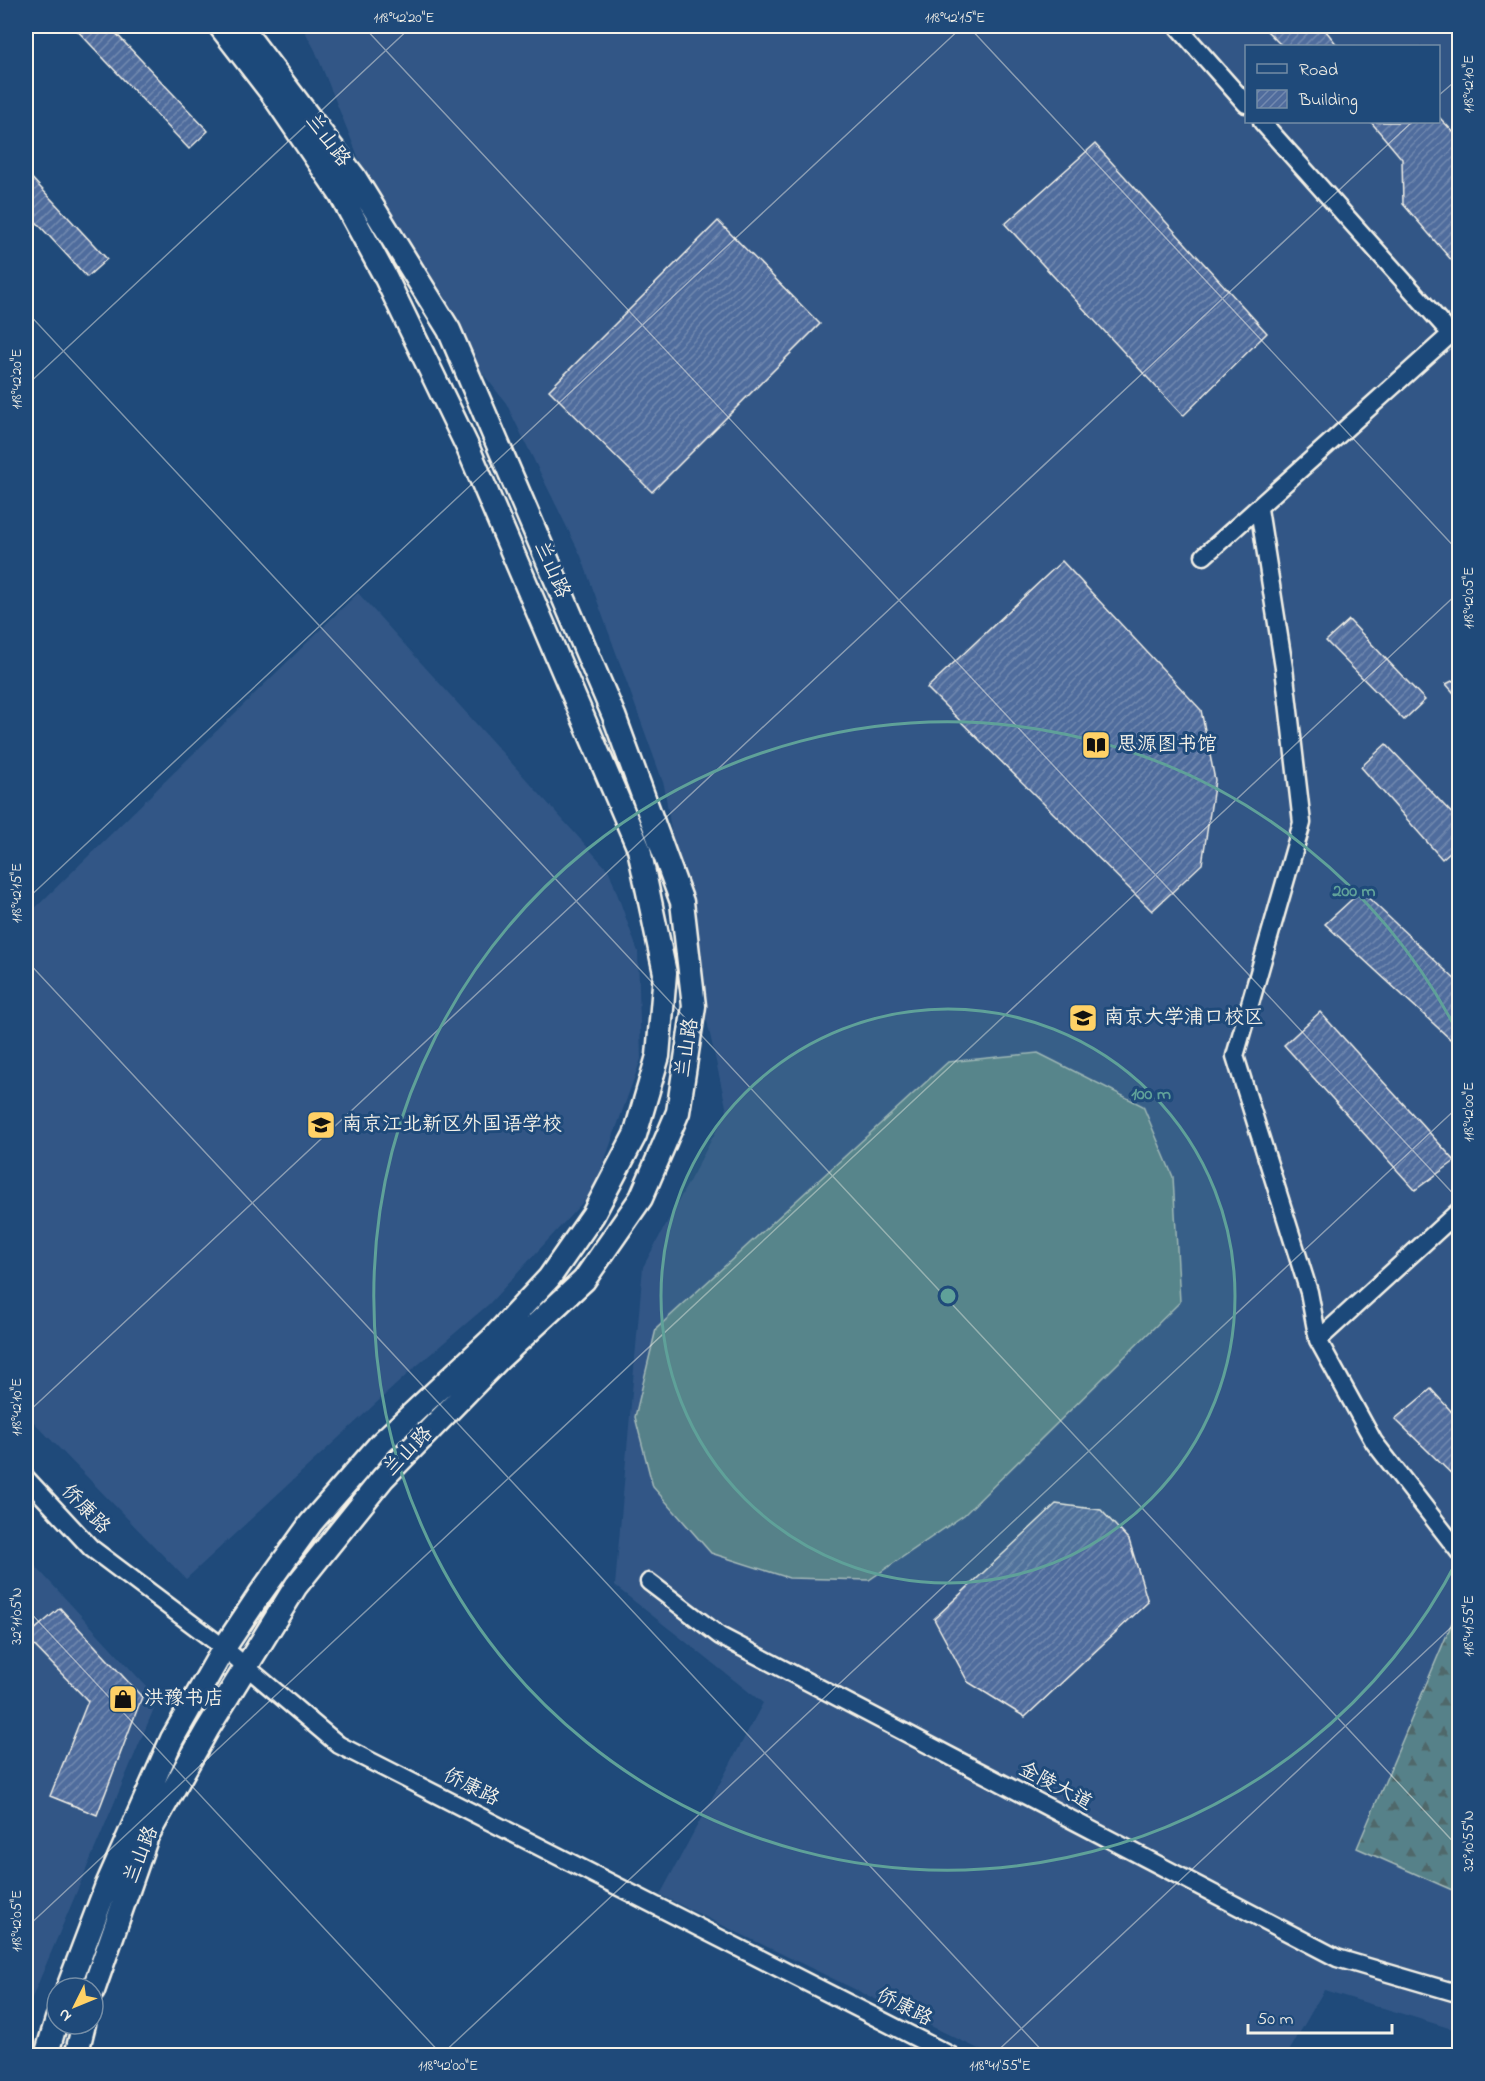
<svg xmlns="http://www.w3.org/2000/svg" width="1485" height="2081" font-family="'Indie Flower','LXGW WenKai TC',sans-serif">
<style>
.built{fill:#325786;fill-rule:evenodd}
.forest{fill:url(#forest-firs);stroke:#a5b9b8;stroke-width:1.5}
.garden{fill:#568189;stroke:#a5b9b8;stroke-width:1.5}
.building{fill:url(#building-hatch);stroke:#f4f1e8;stroke-width:1.5}
.lines{fill:none;stroke-linecap:round;stroke-linejoin:round}
.street-casing{stroke:#f4f1e8;stroke-width:21}
.secondary-casing{stroke:#f4f1e8;stroke-width:27}
.street{stroke:#1f4a7a;stroke-width:16}
.secondary{stroke:#1f4a7a;stroke-width:22}
.ticks{fill:none;stroke:#f4f1e8;stroke-width:1.5;stroke-opacity:0.45}
.ring{fill:none;stroke:#5fa199;stroke-width:3}
.labels{text-anchor:middle;dominant-baseline:central;stroke-width:6;stroke-linejoin:round;paint-order:stroke}
.street-label{font-size:20px;fill:#f4f1e8;stroke:#1f4a7a}
.poi-label{font-size:20px;fill:#f4f1e8;stroke:#1f4a7a;text-anchor:start}
.centre{fill:#5fa199;stroke:#1f4a7a;stroke-width:3}
.ring-label{font-size:18px;text-anchor:middle;font-weight:bold;fill:#5fa199;stroke:#1f4a7a;stroke-width:6;stroke-linejoin:round;paint-order:stroke}
.neatline{fill:none;stroke:#f4f1e8;stroke-width:2}
.ticks-label{font-size:15px;text-anchor:middle;fill:#f4f1e8}
</style>
<defs>
<pattern id="forest-firs" width="22" height="20" patternUnits="userSpaceOnUse" patternTransform="scale(1.5)"><rect width="22" height="20" fill="#568189"/><path d="M5 1l3.5 6h-7zM16 11l3.5 6h-7z" fill="#50676b"/></pattern>
<pattern id="building-hatch" width="6" height="6" patternUnits="userSpaceOnUse" patternTransform="scale(1.5)"><rect width="6" height="6" fill="#506c9d"/><path d="M-1 1l2-2M0 6l6-6M5 7l2-2" fill="none" stroke="#7289af"/></pattern>
</defs>
<rect width="100%" height="100%" fill="#1f4a7a"/>
<filter id="ink" filterUnits="userSpaceOnUse"><feTurbulence type="fractalNoise" baseFrequency=".0167" numOctaves="2"/><feDisplacementMap in="SourceGraphic" scale="12" xChannelSelector="R" yChannelSelector="G"/><feConvolveMatrix kernelMatrix="1 2 1 2 8 2 1 2 1" color-interpolation-filters="sRGB"/></filter>
<g filter="url(#ink)">
<!-- built -->
<path class="built" d="M302,26H1459V2031L1324,1990L1287,2055H991L660,1895L763,1703L615,1586L643,1267L727,1111L686,926L664,785L581,556L506,403L407,277L315,50ZM1246,46H1438V122H1246Z
M358,593L609,871L638,952L641,1059L594,1190L489,1304L413,1369L186,1579L26,1414V917Z
M26,1556L158,1699L26,2012Z"/>
<!-- forest -->
<path class="forest" d="M1459,1613V1893L1357,1848L1454,1618Z"/>
<!-- garden -->
<path class="garden" d="M1038,1053L1143,1106L1173,1177L1180,1302L964,1515L869,1580L789,1578L711,1553L653,1487L635,1417L656,1329L948,1062Z"/>
<!-- building -->
<path class="building" d="M73,26H109L208,131L189,149Z
M1262,26H1322L1338,46H1282Z
M1438,116L1460,139V270L1403,204L1402,159L1371,122H1438Z
M1095,144L1267,333L1183,416L1005,224Z
M26,172L107,259L87,277L26,211Z
M718,221L820,324L652,492L549,390Z
M1062,561L1201,710L1215,780L1202,864L1152,911L927,688Z
M1349,620L1425,700L1404,720L1326,641Z
M1460,677V700L1446,684Z
M1386,744L1460,822V843L1442,859L1361,767Z
M1361,891L1460,984V1048L1325,924Z
M1320,1012L1455,1161L1415,1190L1284,1045Z
M1431,1389L1460,1421V1482L1395,1419Z
M1056,1504L1101,1510L1129,1540L1148,1602L1025,1717L968,1682L934,1619Z
M60,1608L142,1697L97,1815L50,1796L88,1701L26,1637Z"/>
<g class="lines">
<!-- street casing -->
<g class="street-casing">
<path id="street" d="M1177,26L1246,104
M1262,122L1451,334L1459,337
M1259,509L1284,668L1302,823L1235,1056L1309,1292L1318,1340L1374,1442L1460,1553
M1204,556L1451,334
M1318,1340L1460,1210
M26,1478L91,1548L224,1648L339,1745L952,2056
M649,1582L720,1636L1337,1958L1460,1994"/>
</g>
<!-- secondary casing -->
<g class="secondary-casing">
<path id="secondary" d="M68,1988L107,1885L172,1739L224,1648L260,1594L311,1523L381,1443L492,1339L549,1278L593,1215L635,1135L658,1056L665,973L639,849L468,448L386,278L341,195L271,92L220,26
M93,1991L147,1836L207,1730L296,1586L383,1478L499,1359L584,1280L641,1198L678,1112L694,1006L682,902L614,716L449,330L355,178L240,26
M46,2056L57,2019
M76,2056L84,2024"/>
</g>
<!-- street -->
<use href="#street" class="street"/>
<!-- secondary -->
<use href="#secondary" class="secondary"/>
</g>
</g>
<!-- ticks -->
<path class="ticks" d="M363,26L1460,1201M968,26L1460,553M1438,96L1460,77M26,311L1460,1849M26,386L412,26M26,900L963,26M26,960L1047,2056M26,1414L1412,122M26,1608L443,2056M26,1928L1460,591M440,2056L1460,1105M992,2056L1460,1619"/>
<!-- distance rings -->
<circle cx="948" cy="1296" r="287" fill="#5fa199" fill-opacity=".12"/>
<g class="ring">
<circle cx="948" cy="1296" r="287"/>
<path d="M1459 1557A574 574 0 1 1 1459 1035"/>
</g>
<!-- icons -->
<defs>
<g id="library-square" transform="scale(1.5)"><rect x="-9" y="-9" width="18" height="18" rx="4" fill="#ffd166" stroke="#1f4a7a"/><path d="M-6-4Q-3-5.5-.7-3.5V5Q-3 3-6 4ZM6-4Q3-5.5 .7-3.5V5Q3 3 6 4Z" fill="#111"/></g>
<g id="university-square" transform="scale(1.5)"><rect x="-9" y="-9" width="18" height="18" rx="4" fill="#ffd166" stroke="#1f4a7a"/><path d="M0-5L7-2L0 1L-7-2ZM-4 1L0 2.5L4 1V4Q0 6-4 4Z" fill="#111"/></g>
<g id="school-square" transform="scale(1.5)"><rect x="-9" y="-9" width="18" height="18" rx="4" fill="#ffd166" stroke="#1f4a7a"/><path d="M0-5L7-2L0 1L-7-2ZM-4 1L0 2.5L4 1V4Q0 6-4 4Z" fill="#111"/></g>
<g id="shop-square" transform="scale(1.5)"><rect x="-9" y="-9" width="18" height="18" rx="4" fill="#ffd166" stroke="#1f4a7a"/><path d="M-5-2.5h2.3a2.7 3.5 0 0 1 5.4 0H5L5.5 6h-11ZM-1.5-2.5h3a1.5 2.3 0 0 0-3 0Z" fill="#111"/></g>
</defs>
<g fill-rule="evenodd">
<use href="#library-square" x="1096" y="745"/>
<use href="#university-square" x="1083" y="1018"/>
<use href="#school-square" x="321" y="1125"/>
<use href="#shop-square" x="123" y="1699"/>
</g>
<g class="labels">
<!-- street labels -->
<g class="street-label">
<text transform="translate(327 141) rotate(53)">兰山路</text>
<text transform="translate(551 570) rotate(66)">兰山路</text>
<text transform="translate(688 1048) rotate(-81)">兰山路</text>
<text transform="translate(409 1452) rotate(-46)">兰山路</text>
<text transform="translate(85 1510) rotate(46)">侨康路</text>
<text transform="translate(1055 1787) rotate(28)">金陵大道</text>
<text transform="translate(471 1788) rotate(27)">侨康路</text>
<text transform="translate(142 1855) rotate(-68)">兰山路</text>
<text transform="translate(904 2008) rotate(27)">侨康路</text>
</g>
<!-- poi labels -->
<g class="poi-label">
<text x="1117" y="745">思源图书馆</text>
<text x="1104" y="1018">南京大学浦口校区</text>
<text x="342" y="1125">南京江北新区外国语学校</text>
<text x="144" y="1699">洪豫书店</text>
</g>
</g>
<circle cx="948" cy="1296" r="9" class="centre"/>
<g class="ring-label">
<text x="1354" y="896">200 m</text>
<text x="1151" y="1099">100 m</text>
</g>
<!-- margin -->
<rect width="1485" height="2081" fill="none" stroke="#1f4a7a" stroke-width="66"/>
<!-- legend -->
<rect x="1245" y="45" width="195" height="78" fill="#1f4a7a" stroke="#748da6" stroke-width="1.5"/>
<rect x="1257" y="64" width="30" height="9" fill="#1f4a7a" stroke="#748da6" stroke-width="1.5"/>
<text x="1299" y="75" font-size="18" fill="#f4f1e8">Road</text>
<rect x="1257" y="90" width="30" height="18" fill="url(#building-hatch)" stroke="#748da6" stroke-width="1.5"/>
<text x="1299" y="105" font-size="18" fill="#f4f1e8">Building</text>
<!-- north arrow -->
<g transform="translate(75 2006) rotate(227)"><circle r="28" fill="#1f4a7a" stroke="#748da6" stroke-width="1.5"/>
<path d="M0-4.5L10 22L0 15L-10 22Z" fill="#ffd166"/>
<text y="-9" font-size="16" font-weight="bold" text-anchor="middle" fill="#f4f1e8">N</text>
</g>
<!-- scale -->
<path d="M1248 2024v9h144v-9" fill="none" stroke="#f4f1e8" stroke-width="3"/>
<text x="1257" y="2024" font-size="18" fill="#f4f1e8" stroke="#1f4a7a" stroke-width="4.5" paint-order="stroke">50 m</text>
<rect x="33" y="33" width="1419" height="2015" class="neatline"/>
<g class="ticks-label">
<text x="404" y="22">118°42'20"E</text>
<text x="955" y="22">118°42'15"E</text>
<text transform="translate(1468 84) rotate(-90)" y="5">118°42'10"E</text>
<text transform="translate(16 379) rotate(-90)" y="5">118°42'20"E</text>
<text transform="translate(1468 598) rotate(-90)" y="5">118°42'05"E</text>
<text transform="translate(16 893) rotate(-90)" y="5">118°42'15"E</text>
<text transform="translate(1468 1112) rotate(-90)" y="5">118°42'00"E</text>
<text transform="translate(16 1407) rotate(-90)" y="5">118°42'10"E</text>
<text transform="translate(16 1616) rotate(-90)" y="5">32°11'05"N</text>
<text transform="translate(1468 1626) rotate(-90)" y="5">118°41'55"E</text>
<text transform="translate(1468 1841) rotate(-90)" y="5">32°10'55"N</text>
<text transform="translate(16 1921) rotate(-90)" y="5">118°42'05"E</text>
<text x="448" y="2070">118°42'00"E</text>
<text x="1000" y="2070">118°41'55"E</text>
</g>
</svg>
